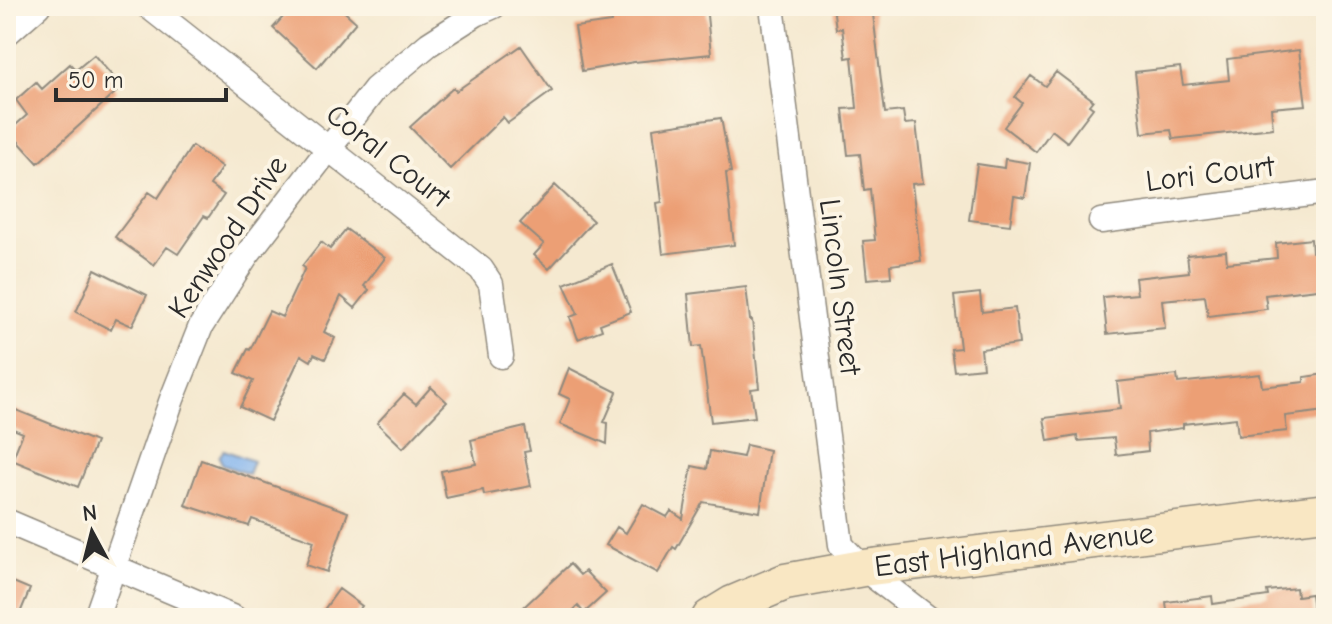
<svg xmlns="http://www.w3.org/2000/svg" width="1332" height="624" font-family="'Comic Neue',sans-serif">
<style>
.water{fill:#82b4ef;stroke:#56708d;stroke-width:2}
.building{fill:#ec9f74}
.lines{fill:none;stroke-linecap:round;stroke-linejoin:round}
.street-casing{stroke:#908a7e;stroke-width:27}
.secondary-casing{stroke:#908a7e;stroke-width:39}
.street{stroke:#fff;stroke-width:24}
.secondary{stroke:#f9e7c3;stroke-width:36}
.labels{text-anchor:middle;dominant-baseline:central;stroke-width:8;stroke-linejoin:round;paint-order:stroke}
.street-label{font-size:30px;fill:#2b2b2b;stroke:#fcf5e5}
</style>
<rect width="100%" height="100%" fill="#fcf5e5"/>
<filter id="ink" filterUnits="userSpaceOnUse"><feTurbulence type="fractalNoise" baseFrequency=".0125" numOctaves="2"/><feDisplacementMap in="SourceGraphic" scale="16" xChannelSelector="R" yChannelSelector="G"/><feConvolveMatrix kernelMatrix="1 2 1 2 8 2 1 2 1" color-interpolation-filters="sRGB"/></filter>
<filter id="wash" filterUnits="userSpaceOnUse"><feTurbulence type="fractalNoise" baseFrequency=".006" numOctaves="4" result="noise"/><feDisplacementMap in="SourceGraphic" scale="32" xChannelSelector="R" yChannelSelector="G"/><feGaussianBlur stdDeviation="1.8" result="paint"/><feColorMatrix in="noise" values="0 0 0 0 0 0 0 0 0 0 0 0 0 0 0 0 0 1.4 0 .05"/><feComposite in="paint" operator="in"/></filter>
<g filter="url(#wash)">
<rect width="100%" height="100%" fill="#f5e9d0"/>
<!-- water -->
<path class="water" d="M224,450L253,461L248,474L223,465L219,457Z"/>
<g id="blocks">
<!-- building -->
<path class="building" d="M293,6H338L356,22L317,68L273,28Z
M654,6H706L711,54L634,62L582,71L575,27L611,22L610,12Z
M833,6H872L885,113L903,111L905,124L916,123L923,183L912,184L921,261L890,265L891,277L867,279L863,241L875,240L870,189L864,190L860,154L848,155L843,109L857,108L852,57L846,58L842,28L836,29Z
M521,46L552,91L508,123L503,117L450,169L410,127L453,88L456,91Z
M1299,50L1306,105L1271,108L1273,128L1173,139L1171,130L1142,133L1135,72L1180,67L1183,85L1229,80L1227,59Z
M94,55L115,79L111,83L117,91L38,163L9,131L27,115L16,100L36,82L42,89L70,64L76,70Z
M1056,72L1093,100L1089,105L1093,108L1067,142L1052,130L1036,152L1004,127L1022,103L1015,97L1031,76L1045,86Z
M721,118L731,172L726,173L734,245L663,254L657,203L662,202L653,128Z
M192,146L222,167L210,185L224,195L208,218L204,216L178,254L167,247L154,265L115,237L149,192L158,198Z
M1005,159L1030,163L1025,198L1014,196L1010,225L969,220L977,164L1004,168Z
M555,185L593,221L549,269L534,255L544,244L520,223Z
M346,229L385,258L364,286L369,290L355,308L341,296L324,332L335,338L325,359L314,354L311,361L301,355L270,421L240,407L253,381L236,373L248,349L250,350L269,311L282,317L305,268L302,266L321,242L330,249Z
M1311,239L1312,252L1326,251V288L1265,295L1267,309L1208,316L1205,296L1162,300L1165,328L1107,334L1103,297L1137,294L1135,278L1189,272L1187,255L1226,251L1227,263L1277,258L1276,243Z
M612,264L631,312L600,324L602,330L578,339L570,317L578,314L564,284Z
M95,269L147,295L132,326L116,319L111,330L76,312Z
M746,287L750,320H752L759,388L751,389L755,417L711,422L701,346L693,347L688,294Z
M980,293L982,312L1015,308L1019,344L981,349L983,368L954,371L951,349L960,348L954,296Z
M569,368L617,392L604,422L608,423L607,444L560,424L570,399L559,394Z
M1260,374L1262,387L1304,382V377L1326,374V411L1285,416L1287,431L1238,436L1236,418L1183,424V428L1147,433L1148,451L1116,455L1114,438L1078,441L1077,436L1048,441L1044,418L1120,409L1117,382L1177,375L1178,383Z
M431,387L447,402L403,448L377,423L404,394L416,404Z
M6,406L96,442L78,487L12,460L23,433L6,426Z
M525,427L530,451L524,452L531,486L484,495L483,490L446,498L441,471L476,464L471,440Z
M746,445L769,450L760,512L703,502L676,549L673,547L658,573L606,545L617,527L626,533L643,504L667,517L671,511L683,519L692,466L707,469L710,451L743,457Z
M201,460L348,512L327,572L306,565L314,541L252,519L249,526L185,505Z
M570,564L580,575L585,571L606,593L584,613L578,606L565,618H512Z
M6,579L30,589L18,618H6Z
M1296,588L1297,596L1311,594L1314,618H1168L1166,602L1212,596L1213,604L1268,596L1267,591Z
M339,589L362,606L353,618H318Z"/>
</g>
</g>
<g filter="url(#ink)">
<use href="#blocks" fill-opacity="0" stroke="#908a7e" stroke-width="2"/>
<g class="lines">
<!-- street casing -->
<g class="street-casing">
<path id="street" d="M148,6L481,269L491,284L501,356
M772,6L841,545L863,568L928,618
M6,34L38,6
M1101,221L1326,192
M6,521L234,618
M96,618L172,399L201,326L246,256L375,89L429,44L476,14L494,6"/>
</g>
<!-- secondary casing -->
<g class="secondary-casing">
<path id="secondary" d="M710,618L733,604L785,582L863,568L1326,512"/>
</g>
<!-- street -->
<use href="#street" class="street"/>
<!-- secondary -->
<use href="#secondary" class="secondary"/>
</g>
</g>
<g class="labels">
<!-- street labels -->
<g class="street-label">
<text transform="translate(388 156) rotate(38)">Coral Court</text>
<text transform="translate(1210 174) rotate(-7)">Lori Court</text>
<text transform="translate(228 237) rotate(-56)">Kenwood Drive</text>
<text transform="translate(840 287) rotate(83)">Lincoln Street</text>
<text transform="translate(1014 550) rotate(-7)">East Highland Avenue</text>
</g>
</g>
<!-- margin -->
<rect width="1332" height="624" fill="none" stroke="#fcf5e5" stroke-width="32"/>
<!-- north arrow -->
<g transform="translate(92 532) rotate(353)" stroke="#fcf5e5" stroke-width="6" paint-order="stroke">
<path d="M0-6L14 30L0 20L-14 30Z" fill="#2b2b2b"/>
<text y="-12" font-size="22" font-weight="bold" text-anchor="middle" fill="#2b2b2b">N</text>
</g>
<!-- scale -->
<path d="M56 88v12h170v-12" fill="none" stroke="#2b2b2b" stroke-width="4"/>
<text x="68" y="88" font-size="24" fill="#2b2b2b" stroke="#fcf5e5" stroke-width="6" paint-order="stroke">50 m</text>
</svg>
